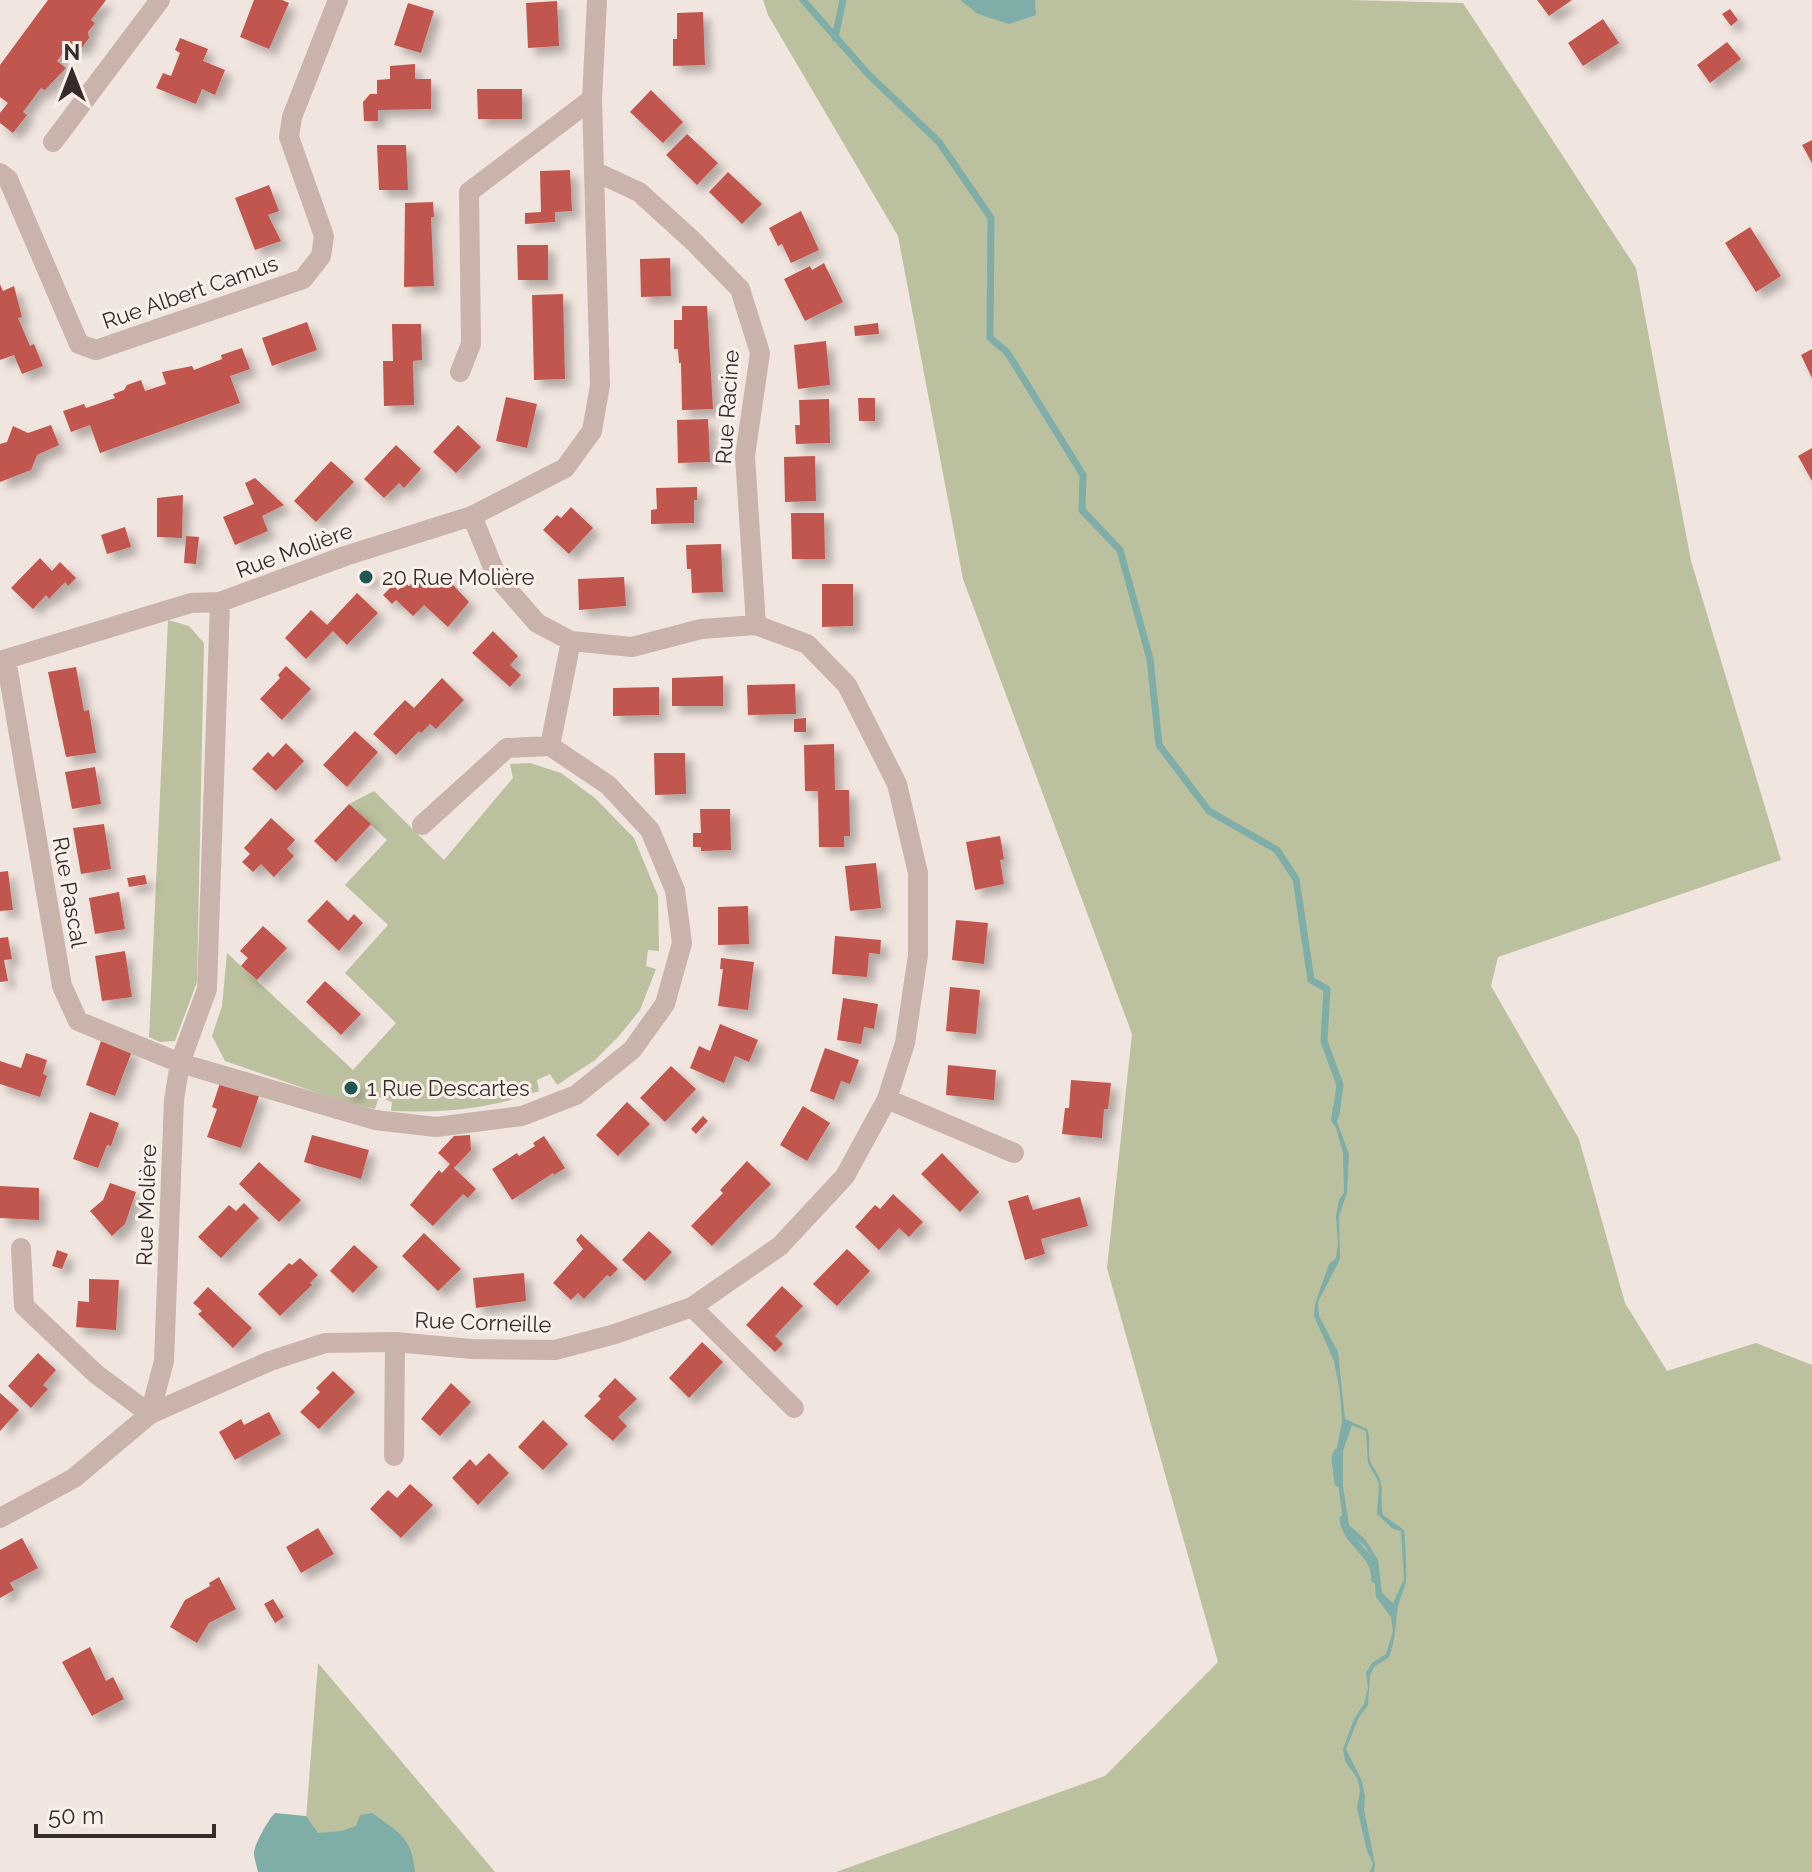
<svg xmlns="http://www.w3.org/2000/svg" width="1812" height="1872" font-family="Raleway,sans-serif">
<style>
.green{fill:#bbc09f}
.water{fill:#7fada7;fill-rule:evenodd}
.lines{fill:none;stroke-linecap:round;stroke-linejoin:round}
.stream{stroke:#7fada7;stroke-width:7}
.building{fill:#c0564e;filter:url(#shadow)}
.street{stroke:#c9b3ab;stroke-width:20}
.poi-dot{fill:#215751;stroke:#f9f0eb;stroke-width:3}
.labels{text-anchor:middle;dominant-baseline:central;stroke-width:6;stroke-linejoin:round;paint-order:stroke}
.street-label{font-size:22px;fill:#372c2a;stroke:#f9f0eb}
.poi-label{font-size:22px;fill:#372c2a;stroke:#f9f0eb;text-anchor:start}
</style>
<defs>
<filter id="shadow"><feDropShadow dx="7" dy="7" stdDeviation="4" flood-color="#0004"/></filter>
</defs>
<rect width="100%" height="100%" fill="#f1e5df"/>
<!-- green -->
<path class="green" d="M763,0H1349L1463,3L1636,268L1691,561L1781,860L1498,957L1491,986L1579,1139L1625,1303L1667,1371L1756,1343L1812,1365V1872H836L1105,1776L1218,1662L1107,1268L1132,1034L963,579L898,236L768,15Z
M168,620L189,626L204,643L197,982L175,1041L160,1042L149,1037Z
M530,763L561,773L595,798L634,838L658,896L659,951L648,950L646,966L656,969L640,1010L619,1036L595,1060L557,1085L550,1074L537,1080L539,1091C490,1109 443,1113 391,1111L392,1102L379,1097L375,1109L344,1102L225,1061L212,1036L222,1006L227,953L353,1070L396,1023L345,973L388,925L345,885L387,840L349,804L374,791L444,860L513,778L510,764Z
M318,1663L495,1872H302Z"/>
<!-- water -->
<path class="water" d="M960,0H1035L1036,15L1009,24L978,14Z
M1333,1106L1340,1110L1337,1122L1349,1154L1347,1193L1339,1216L1340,1259L1318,1302L1319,1316L1338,1352L1345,1419L1367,1429C1372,1443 1367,1448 1370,1460C1372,1469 1380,1474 1381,1483C1383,1494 1380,1503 1383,1515L1404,1530C1405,1542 1407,1571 1406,1582C1404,1590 1400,1598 1398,1606C1395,1625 1396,1638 1389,1657L1374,1667L1370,1675L1368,1705L1359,1717L1346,1749L1362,1781L1365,1797L1364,1810L1375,1864L1374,1872H1370L1373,1863L1367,1851L1357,1808L1360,1790L1357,1778L1345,1761L1343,1749L1354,1719L1364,1704L1368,1688L1366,1673L1372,1663L1386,1654L1393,1631L1391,1617L1376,1597L1373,1560L1365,1546L1344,1529L1335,1459L1342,1421L1340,1393L1334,1361L1314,1316L1315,1304L1329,1264L1336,1258L1338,1243L1336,1216L1339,1200L1344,1193L1343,1153L1336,1128L1331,1120ZM1352,1425L1366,1431L1368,1463L1379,1483L1377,1514L1393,1529L1401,1531L1404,1579L1393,1603L1382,1593L1378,1560L1365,1539L1349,1525L1343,1486V1451Z
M275,1813L306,1816L318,1833L341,1831L356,1826L360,1815L372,1813C399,1833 412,1837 415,1872H258C257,1866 254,1859 254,1853C254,1845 269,1818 275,1813Z"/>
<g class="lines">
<!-- stream -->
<path class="stream" d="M803,0L868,74L939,142L991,218L990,338L1007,352L1083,475L1082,510L1120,550L1150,659L1159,745L1209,811L1277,850L1296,879L1311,980L1327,989L1324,1041L1340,1085L1336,1114
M835,38L843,0
M1337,1452L1335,1459L1338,1483
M1343,1519C1346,1545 1374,1550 1375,1580"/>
</g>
<!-- building -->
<path class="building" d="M48,0H106L91,20L95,23L88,32L89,38L80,50L70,43L57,61L66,68L45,90L41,88L23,112L27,115L13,133L0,123V113L8,103L0,97V65Z
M254,0H282L289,3L269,49L240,37Z
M1537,0H1572L1549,16Z
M557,1L559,46L528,48L526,3Z
M408,3L434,11L421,53L394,45Z
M1730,9L1738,20L1731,26L1722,14Z
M703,12L705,65L673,66V39H677V13Z
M1603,19L1619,43L1583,66L1568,43Z
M180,38L208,49L203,61L225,70L215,95L202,89L196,104L156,88L163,73L171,76L180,53L175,50Z
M1727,42L1741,59L1710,83L1697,65Z
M415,64V79H431V109L378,110V121H364L363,102L370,94H377V80L390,79V66Z
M477,89H522V119H478Z
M651,90L683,122L663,143L630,112Z
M687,134L718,163L697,185L666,155Z
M1812,140V163L1802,145Z
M377,145H406L408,190H379Z
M570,170L572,211L555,212V222L525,224V213L541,212L540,171Z
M728,172L762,204L742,224L709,192Z
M269,185L279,211L268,215L281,241L255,250L235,198Z
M433,202L434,217H431L434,286L404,287L405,203Z
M801,211L819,250L791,263L782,244L778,246L769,228Z
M1750,227L1781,276L1756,292L1725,243Z
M517,245H548V280H518Z
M670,258L671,296L641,297L640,259Z
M824,263L843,302L805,321L784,279L810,266L812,270Z
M0,284L3,291L14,286L22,317L18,318L30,346L34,344L43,366L22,374L14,355L0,360Z
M563,294L565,379L534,380L532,295Z
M682,306H707L713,409L682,410L681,363H679L678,349H674V320H682Z
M307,322L317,350L272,366L262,338Z
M878,323L879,334L855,336L854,326Z
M392,324H421L422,360L413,361L414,405L384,406L383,361H393Z
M826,341L830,385L798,389L794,345Z
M242,348L250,369L230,376L240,403L100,453L90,425L71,432L63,411L84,404L86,408L115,398L113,394L124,390L127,385L141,380L145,391L166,384L162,372L192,366L194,370L222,359L221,355Z
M1812,349V378L1801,355Z
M506,397L537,404L527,448L496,441Z
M858,398H875V421H859Z
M829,399L830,443L796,444L795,425H800L799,400Z
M708,419L710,462L678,463L677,420Z
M51,425L59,445L37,455L31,470L0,482V444L7,442L13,426L28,433Z
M458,425L481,447L456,473L433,452Z
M396,445L421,469L404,488L399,483L384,498L364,479Z
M1812,448V481L1798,456Z
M815,456L816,501L785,502L784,457Z
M331,461L354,482L316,522L294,501Z
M255,478L284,505L262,516L268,531L235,545L223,517L254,504L245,483Z
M697,487V500H694V523L651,524V510L657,509L656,488Z
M183,495L182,538L157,537V498Z
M571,507L593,528L569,554L543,530L557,515L561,518Z
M791,513H824L825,559H792Z
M125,527L131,547L107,554L101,535Z
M186,536L199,537L196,564L184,563Z
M721,544L723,592L692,593L691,569H687L686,545Z
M40,558L52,571L60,562L76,578L68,586L65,582L49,599L46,595L33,609L11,588Z
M367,569L374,576L366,584L359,577Z
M422,573L433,583L442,573L469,602L448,627L424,605L413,616L396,600L392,604L383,595L393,585L398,590L405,583L409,586Z
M624,577L626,606L579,610L578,579Z
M822,584H853V626L822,627Z
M357,593L378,613L347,645L333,631L306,659L285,638L311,610L327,625Z
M493,631L518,656L510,665L521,675L510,687L472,653Z
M286,666L311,689L282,720L260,699L280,678L278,675Z
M76,667L84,711L89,710L96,753L66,757L48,672Z
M723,676V706H672V678Z
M442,678L464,700L436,729L430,724L421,733L419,731L396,755L373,734L405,700L414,708Z
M795,684L796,714L748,715L747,685Z
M659,687V715L613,716V688Z
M806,718V732H794V719Z
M355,731L378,752L347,787L323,765Z
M286,743L304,761L276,791L252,769L268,752L273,757Z
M834,744L835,790H849L850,836H844V847H819L818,791H805L804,745Z
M654,753H685L686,794L655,795Z
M95,767L101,804L72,809L65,772Z
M349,804L371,824L336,862L314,841Z
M700,809H730L731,850L701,851V847H693V833H701Z
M271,818L295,840L287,849L294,856L274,877L261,864L253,872L242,862L250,854L244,848Z
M104,824L111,869L81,874L73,828Z
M1000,836L1004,859L1000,860L1004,884L975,890L966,842Z
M876,863L881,908L850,911L845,866Z
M8,871L13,910L0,911V872Z
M145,875L147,884L129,887L127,878Z
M119,892L125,929L95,934L89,898Z
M327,900L348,921L354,914L363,923L339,951L307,921Z
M748,906L749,944L718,945V907Z
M956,920L988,923L984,964L952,960Z
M263,926L287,948L257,980L241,966L248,958L240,951Z
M835,936L881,940L880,954L869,953L867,977L832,974Z
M8,937L12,959L4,960L8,981L0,982V938Z
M125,951L132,997L102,1001L95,956Z
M721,958L754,962L748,1010L718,1006L723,969H720Z
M325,981L361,1014L341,1035L306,1002Z
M950,987L980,990L976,1034L946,1031Z
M843,998L878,1004L874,1029L864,1027L861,1044L837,1040Z
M720,1024L758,1040L749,1062L735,1056L724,1083L690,1068L699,1046L710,1051Z
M101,1041L132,1051L115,1096L86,1085Z
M825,1048L859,1060L850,1084L841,1081L834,1100L810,1091Z
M26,1053L47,1060L43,1074L47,1076L40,1097L0,1084V1061L21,1068Z
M948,1065L996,1070L994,1100L946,1095Z
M671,1066L696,1089L665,1122L640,1098Z
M1071,1080L1111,1083L1108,1109H1104L1102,1138L1062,1134L1065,1108H1069Z
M347,1081L358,1085L355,1094L344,1091Z
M220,1083L259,1096L241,1148L207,1137L217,1109L212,1107Z
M627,1102L650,1124L618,1156L596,1135Z
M803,1106L830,1123L807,1161L780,1145Z
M90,1112L119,1123L111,1146L107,1145L98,1168L73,1159Z
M703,1116L708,1121L696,1134L691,1129Z
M312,1135L369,1150L361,1179L304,1162Z
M470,1135L471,1150L454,1168L476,1189L468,1198L463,1194L433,1226L410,1205L439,1170L442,1173L450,1164L438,1153L454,1136Z
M544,1136L565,1168L554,1175L553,1173L512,1200L492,1169L517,1153L519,1156L535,1146L533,1143Z
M942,1153L979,1192L960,1212L921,1174Z
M747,1161L771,1184L712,1246L691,1226L723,1193L720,1190Z
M259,1162L301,1200L279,1222L239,1184Z
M110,1183L136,1192L125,1224L112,1236L90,1211L103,1200Z
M0,1186L39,1188V1220L0,1218Z
M893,1194L923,1222L909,1237L899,1228L879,1250L855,1227L875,1205L880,1209Z
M1028,1195L1033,1210L1080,1197L1088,1226L1041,1239L1045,1254L1025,1260L1008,1201Z
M244,1203L259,1218L221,1258L198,1237L229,1205L236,1211Z
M649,1231L672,1252L645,1281L622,1260Z
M424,1233L461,1269L438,1291L402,1256Z
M581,1234L618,1269L610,1277L607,1275L584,1299L578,1293L571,1300L553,1283L583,1249L576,1240Z
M354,1245L378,1267L353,1293L330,1271Z
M847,1249L870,1271L837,1306L813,1284Z
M57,1250L68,1254L62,1269L52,1266Z
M300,1258L318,1275L310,1283L312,1285L280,1316L258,1294L289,1263L292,1265Z
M524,1273L526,1301L476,1308L473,1278Z
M89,1279L119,1280L116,1330L76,1327L78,1301L89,1302Z
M782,1286L803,1306L775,1336L783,1344L775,1352L746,1325Z
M208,1287L252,1328L233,1348L198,1314L202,1311L193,1303Z
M702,1342L723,1362L689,1398L669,1378Z
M38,1353L56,1370L43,1385L48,1389L31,1408L8,1386Z
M333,1371L355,1392L319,1429L300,1412L320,1392L316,1388Z
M615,1378L637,1399L618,1417L627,1426L613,1441L584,1416L601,1399L598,1396Z
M451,1383L471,1402L440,1436L421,1419Z
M0,1393L19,1410L0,1431Z
M269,1412L281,1434L235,1460L219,1432L241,1419L244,1425Z
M543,1420L568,1444L543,1470L518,1447Z
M489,1453L509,1473L478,1505L452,1478L470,1459L476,1466Z
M410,1484L433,1505L401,1538L370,1509L388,1490L397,1498Z
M318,1528L334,1554L301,1573L286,1547Z
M22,1538L38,1568L10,1583L14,1590L0,1598V1550Z
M219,1577L236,1609L209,1623L197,1643L170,1627L185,1600L210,1586L209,1583Z
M273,1599L284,1617L275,1623L264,1604Z
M90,1647L106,1681L113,1677L124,1699L92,1716L62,1662Z"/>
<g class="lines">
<!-- street -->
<path class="street" d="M53,142L160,0
M594,171L639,192L692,240L740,289L760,353L745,456L756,625
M0,173L8,179L79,344L96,350L303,279L321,256L324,236L289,137L292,117L338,0
M460,372L471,344L469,192L592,99
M6,659L62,986L78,1021L180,1063L375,1120L436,1127L522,1116L576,1095L632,1050L665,1004L682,943L675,890L650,830L608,785L550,746L571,641
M0,661L191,603L220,602L345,556L472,516L565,468L592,431L600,385L592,99L597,0
M422,825L507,748L550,746
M887,1099L1014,1153
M21,1248L24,1306L96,1374L150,1414
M692,1307L794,1408
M150,1414L164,1361L174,1100L180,1063L207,989L220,602
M394,1456L395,1342
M0,1518L74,1478L150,1414L270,1361L325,1343L395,1342L472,1349L555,1350L615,1334L692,1307L780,1246L845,1176L887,1099L905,1043L918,955V873L897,784L847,685L807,644L756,625L701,629L632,647L571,641L537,623L497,577L472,516"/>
</g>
<!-- markers -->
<g class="poi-dot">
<circle cx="366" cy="577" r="8"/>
<circle cx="351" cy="1088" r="8"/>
</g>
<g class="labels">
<!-- street labels -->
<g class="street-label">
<text transform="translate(190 292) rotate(-19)">Rue Albert Camus</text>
<text transform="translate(727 407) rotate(-86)">Rue Racine</text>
<text transform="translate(294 550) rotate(-20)">Rue Molière</text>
<text transform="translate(70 892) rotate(80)">Rue Pascal</text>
<text transform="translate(146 1205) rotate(-88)">Rue Molière</text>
<text transform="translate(483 1322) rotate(2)">Rue Corneille</text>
</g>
<!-- poi labels -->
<g class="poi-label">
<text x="382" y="577">20 Rue Molière</text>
<text x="367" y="1088">1 Rue Descartes</text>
</g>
</g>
<!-- north arrow -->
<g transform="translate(72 72)" stroke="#f9f0eb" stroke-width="6" paint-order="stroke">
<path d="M0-6L14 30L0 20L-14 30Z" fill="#372c2a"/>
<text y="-12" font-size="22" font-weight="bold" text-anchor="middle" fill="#372c2a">N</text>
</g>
<!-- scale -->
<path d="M36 1824v12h178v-12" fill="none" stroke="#372c2a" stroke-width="4"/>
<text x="48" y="1824" font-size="24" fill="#372c2a" stroke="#f9f0eb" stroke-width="6" paint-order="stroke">50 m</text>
</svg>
